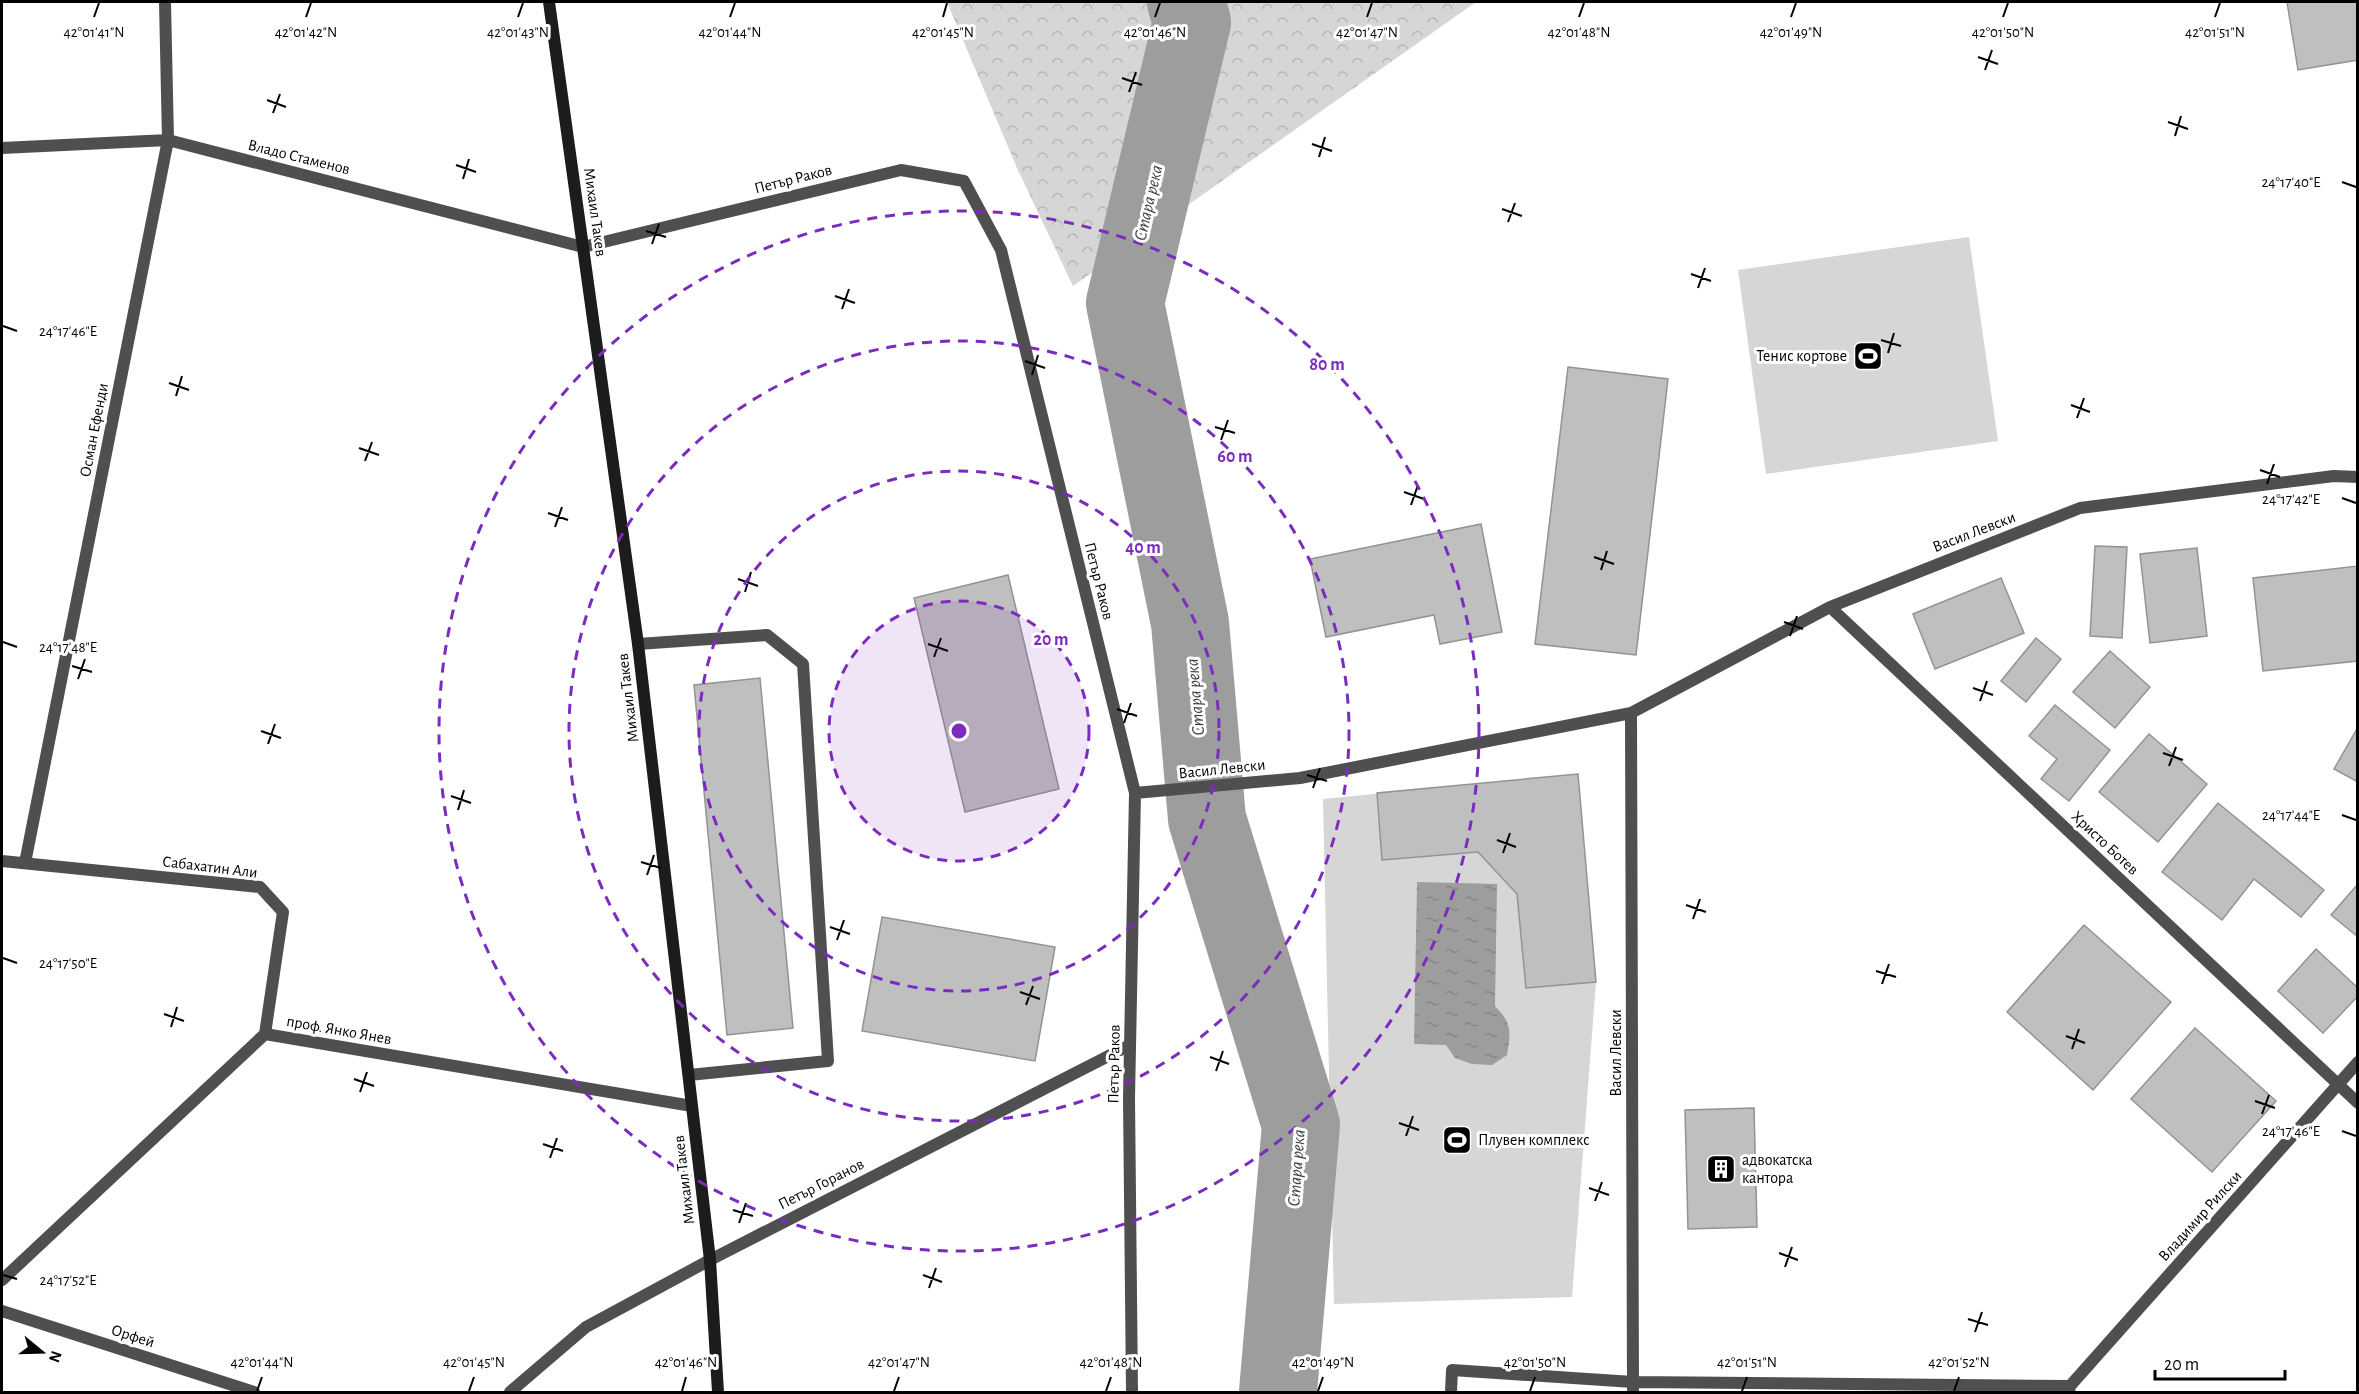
<svg xmlns="http://www.w3.org/2000/svg" width="2359" height="1394" font-family="'Alegreya Sans',sans-serif">
<style>
.forest{fill:url(#forest-crowns)}
.park{fill:#d6d6d6}
.water{fill:url(#water-ripples)}
.lines{fill:none;stroke-linecap:round;stroke-linejoin:round}
.river{stroke:#9d9d9d;stroke-width:78}
.building{fill:#bfbfbf;stroke:#939393;stroke-width:1.5}
.service{stroke:#4f4f4f;stroke-width:12}
.pedestrian{stroke:#4f4f4f;stroke-width:12}
.minor{stroke:#4f4f4f;stroke-width:12}
.secondary{stroke:#1c1c1c;stroke-width:12}
.ticks{fill:none;stroke:#000;stroke-width:2}
.ring{fill:none;stroke:#7b2cbf;stroke-width:3;stroke-dasharray:10 8}
.labels{text-anchor:middle;dominant-baseline:central;stroke-width:6;stroke-linejoin:round;paint-order:stroke}
.street-label{font-size:16px;fill:#000;stroke:#fff}
.poi-label{font-size:16px;fill:#000;stroke:#fff;text-anchor:start}
.water-label{font-size:18px;font-style:italic;fill:#3e3e3e;stroke:#fff}
.ticks-label{font-size:15px;text-anchor:middle;fill:#000;stroke:#fff;stroke-width:6;stroke-linejoin:round;paint-order:stroke}
.centre{fill:#7b2cbf;stroke:#fff;stroke-width:3}
.ring-label{font-size:18px;text-anchor:middle;font-weight:bold;fill:#7b2cbf;stroke:#fff;stroke-width:6;stroke-linejoin:round;paint-order:stroke}
</style>
<defs>
<pattern id="forest-crowns" width="20" height="18" patternUnits="userSpaceOnUse" patternTransform="scale(1.5)"><rect width="20" height="18" fill="#d6d6d6"/><path d="M2 6a3 3 0 1 1 6 0M12 15a3 3 0 1 1 6 0" fill="none" stroke="#b6b6b6"/></pattern>
<pattern id="water-ripples" width="26" height="14" patternUnits="userSpaceOnUse" patternTransform="scale(1.5)"><rect width="26" height="14" fill="#9d9d9d"/><path d="M2 4q2-2 4 0t4 0M15 11q2-2 4 0t4 0" fill="none" stroke="#858585"/></pattern>
</defs>
<rect width="100%" height="100%" fill="#fff"/>
<!-- forest -->
<path class="forest" d="M947,2H1476L1073,286L1017,168Z"/>
<!-- park -->
<path class="park" d="M1969,237L1998,441L1766,474L1738,270Z
M1578,774L1596,982L1572,1297L1334,1304L1323,799Z"/>
<!-- water -->
<path class="water" d="M1417,882L1497,884L1495,1006C1512,1023 1511,1032 1507,1055L1492,1065L1472,1064L1455,1058L1446,1045L1414,1044Z"/>
<g class="lines">
<!-- river -->
<path class="river" d="M1186,2L1192,22L1125,303L1190,623L1207,819L1301,1125L1278,1392"/>
</g>
<!-- building -->
<path class="building" d="M2287,2H2358V60L2298,70Z
M1568,367L1668,379L1636,655L1535,644Z
M1481,524L1502,632L1440,644L1434,615L1326,637L1310,559Z
M2095,546L2127,547L2122,638L2090,636Z
M2197,548L2207,636L2150,643L2140,554Z
M2358,566V661L2263,671L2253,578Z
M1008,575L1059,789L965,812L914,598Z
M2001,578L2024,633L1935,669L1913,614Z
M2036,638L2061,659L2026,702L2001,681Z
M2110,651L2150,687L2115,728L2073,692Z
M760,678L793,1028L727,1035L694,685Z
M2055,705L2110,750L2069,801L2041,779L2057,759L2029,736Z
M2358,727V782L2334,769Z
M2149,734L2207,784L2158,842L2099,792Z
M1578,774L1596,982L1526,988L1517,894L1478,852L1382,860L1377,793Z
M2218,803L2324,890L2301,917L2254,879L2222,920L2162,872Z
M2358,884V937L2331,915Z
M882,917L1055,947L1035,1061L862,1031Z
M2084,925L2171,1002L2093,1090L2007,1012Z
M2316,949L2358,988V996L2323,1033L2278,991Z
M2195,1028L2276,1101L2212,1172L2131,1099Z
M1754,1108L1757,1227L1688,1229L1685,1110Z"/>
<g class="lines">
<!-- service -->
<path class="service" d="M638,644L767,635L803,664L828,1061L689,1075"/>
<!-- pedestrian -->
<path class="pedestrian" d="M1451,1392L1452,1370L1633,1382"/>
<!-- minor -->
<path class="minor" d="M2,148L168,140L583,247L901,170L964,181L1001,250L1135,793L1129,1098L1132,1392
M1830,607L2358,1103
M1631,713L1633,1392
M1135,793L1300,778L1631,713L1830,607L2080,508L2334,476L2358,477
M2,861L260,887L283,912L265,1034
M25,863L168,140L165,2
M2,1280L265,1034L692,1106
M2,1311L254,1392
M1633,1382L2070,1386
M510,1392L586,1327L710,1260L1130,1045
M2069,1392L2070,1386L2358,1062"/>
<!-- secondary -->
<path class="secondary" d="M549,2L638,644L710,1260L718,1392"/>
</g>
<!-- ticks -->
<path class="ticks" d="M94,17L99,3M306,17L311,3M518,17L523,3M730,17L735,3M943,17L947,3M1155,17L1160,3M1367,17L1372,3M1579,17L1584,3M1791,17L1796,3M2003,17L2008,3M2215,17L2220,3M1978,57L1998,64M1985,70L1992,50M1122,78L1142,85M1129,92L1136,72M267,100L286,107M273,113L280,94M2168,122L2188,129M2175,136L2181,116M1312,144L1332,151M1319,157L1325,137M456,165L476,172M463,179L469,159M2342,182L2356,187M1502,209L1522,216M1508,222L1515,203M646,231L666,237M652,244L659,224M1691,274L1711,281M1698,288L1705,268M835,296L855,303M842,309L849,289M3,326L17,331M1881,340L1901,346M1888,353L1894,333M1025,361L1045,368M1032,375L1038,355M169,383L189,390M176,396L182,376M2071,405L2090,412M2077,418L2084,398M1215,427L1235,433M1221,440L1228,420M359,448L379,455M365,461L372,442M2260,470L2280,477M2267,484L2274,464M1404,492L1424,499M2342,498L2356,503M1411,505L1418,485M548,513L568,520M555,527L562,507M1594,557L1614,564M1601,570L1607,551M738,579L758,586M745,592L751,572M1784,622L1803,629M1790,636L1797,616M3,642L17,647M928,644L948,651M934,657L941,638M72,666L92,672M78,679L85,659M1973,688L1993,695M1980,701L1987,681M1117,709L1137,716M1124,723L1131,703M261,731L281,738M268,744L275,724M2163,753L2183,760M2169,766L2176,747M1307,775L1327,781M1313,788L1320,768M451,796L471,803M458,810L464,790M2342,815L2356,820M1497,840L1516,847M1503,853L1510,833M641,862L661,868M647,875L654,855M1686,905L1706,912M1693,919L1700,899M830,927L850,934M837,940L844,920M3,958L17,963M1876,971L1896,977M1882,984L1889,964M1020,992L1040,999M1026,1005L1033,986M164,1014L184,1021M171,1027L177,1007M2066,1036L2085,1043M2072,1049L2079,1029M1210,1057L1229,1064M1216,1071L1223,1051M354,1079L374,1086M360,1092L367,1072M2255,1101L2275,1108M2262,1114L2269,1095M1399,1123L1419,1130M2342,1131L2356,1136M1406,1136L1413,1116M543,1144L563,1151M550,1158L557,1138M1589,1188L1609,1195M1595,1201L1602,1182M733,1210L753,1216M739,1223L746,1203M1779,1253L1798,1260M1785,1267L1792,1247M3,1275L17,1279M923,1275L942,1282M929,1288L936,1268M1968,1319L1988,1325M1975,1332L1982,1312M257,1391L262,1377M469,1391L474,1377M682,1391L686,1377M894,1391L899,1377M1106,1391L1111,1377M1318,1391L1323,1377M1530,1391L1535,1377M1742,1391L1747,1377M1954,1391L1959,1377"/>
<!-- distance rings -->
<circle cx="959" cy="731" r="130" fill="#7b2cbf" fill-opacity=".12"/>
<g class="ring">
<circle cx="959" cy="731" r="130"/>
<circle cx="959" cy="731" r="260"/>
<circle cx="959" cy="731" r="390"/>
<circle cx="959" cy="731" r="520"/>
</g>
<!-- icons -->
<defs>
<g id="stadium-square" transform="scale(1.5)"><rect x="-9" y="-9" width="18" height="18" rx="4" fill="#000" stroke="#fff"/><path d="M0-5a6.5 5 0 1 0 0 10a6.5 5 0 1 0 0-10ZM-3.5-1.8h7v3.6h-7Z" fill="#fff"/></g>
<g id="building-square" transform="scale(1.5)"><rect x="-9" y="-9" width="18" height="18" rx="4" fill="#000" stroke="#fff"/><path d="M-4-6H4V6H1V3H-1V6H-4ZM-2.5-4.3h1.7v1.8h-1.7ZM.8-4.3h1.7v1.8H.8ZM-2.5-1h1.7V.8h-1.7ZM.8-1h1.7V.8H.8Z" fill="#fff"/></g>
</defs>
<g fill-rule="evenodd">
<use href="#stadium-square" x="1868" y="356"/>
<use href="#stadium-square" x="1457" y="1140"/>
<use href="#building-square" x="1721" y="1169"/>
</g>
<g class="labels">
<!-- street labels -->
<g class="street-label">
<text transform="translate(299 157) rotate(14)">Владо Стаменов</text>
<text transform="translate(793 179) rotate(-14)">Петър Раков</text>
<text transform="translate(595 212) rotate(82)">Михаил Такев</text>
<text transform="translate(94 430) rotate(-79)">Осман Ефенди</text>
<text transform="translate(1974 532) rotate(-21)">Васил Левски</text>
<text transform="translate(1099 581) rotate(76)">Петър Раков</text>
<text transform="translate(628 698) rotate(-97)">Михаил Такев</text>
<text transform="translate(1222 769) rotate(-6)">Васил Левски</text>
<text transform="translate(2105 843) rotate(43)">Христо Ботев</text>
<text transform="translate(210 867) rotate(7)">Сабахатин Али</text>
<text transform="translate(339 1030) rotate(10)">проф. Янко Янев</text>
<text transform="translate(1616 1053) rotate(-90)">Васил Левски</text>
<text transform="translate(1114 1064) rotate(-89)">Петър Раков</text>
<text transform="translate(684 1180) rotate(-97)">Михаил Такев</text>
<text transform="translate(821 1184) rotate(-27)">Петър Горанов</text>
<text transform="translate(2200 1216) rotate(-48)">Владимир Рилски</text>
<text transform="translate(133 1336) rotate(18)">Орфей</text>
</g>
<!-- poi labels -->
<g class="poi-label">
<text x="1847" y="356" text-anchor="end">Тенис кортове</text>
<text x="1478" y="1140">Плувен комплекс</text>
<text x="1742" y="1160">адвокатска<tspan x="1742" dy="18">кантора</tspan></text>
</g>
<!-- water labels -->
<g class="water-label">
<text transform="translate(1149 203) rotate(-77)">Стара река</text>
<text transform="translate(1196 697) rotate(-95)">Стара река</text>
<text transform="translate(1297 1168) rotate(-86)">Стара река</text>
</g>
</g>
<g class="ticks-label">
<text x="306" y="37">42°01'42"N</text>
<text x="1367" y="37">42°01'47"N</text>
<text x="2003" y="37">42°01'50"N</text>
<text x="94" y="37">42°01'41"N</text>
<text x="518" y="37">42°01'43"N</text>
<text x="730" y="37">42°01'44"N</text>
<text x="943" y="37">42°01'45"N</text>
<text x="1155" y="37">42°01'46"N</text>
<text x="1579" y="37">42°01'48"N</text>
<text x="1791" y="37">42°01'49"N</text>
<text x="2215" y="37">42°01'51"N</text>
<text x="2291" y="187">24°17'40"E</text>
<text x="68" y="336">24°17'46"E</text>
<text x="2291" y="504">24°17'42"E</text>
<text x="68" y="652">24°17'48"E</text>
<text x="2291" y="820">24°17'44"E</text>
<text x="68" y="968">24°17'50"E</text>
<text x="2291" y="1136">24°17'46"E</text>
<text x="68" y="1285">24°17'52"E</text>
<text x="262" y="1367">42°01'44"N</text>
<text x="474" y="1367">42°01'45"N</text>
<text x="686" y="1367">42°01'46"N</text>
<text x="899" y="1367">42°01'47"N</text>
<text x="1111" y="1367">42°01'48"N</text>
<text x="1323" y="1367">42°01'49"N</text>
<text x="1535" y="1367">42°01'50"N</text>
<text x="1747" y="1367">42°01'51"N</text>
<text x="1959" y="1367">42°01'52"N</text>
</g>
<circle cx="959" cy="731" r="9" class="centre"/>
<g class="ring-label">
<text x="1327" y="370">80 m</text>
<text x="1235" y="462">60 m</text>
<text x="1143" y="553">40 m</text>
<text x="1051" y="645">20 m</text>
</g>
<!-- border -->
<rect width="2359" height="1394" fill="none" stroke="#000000" stroke-width="6"/>
<!-- north arrow -->
<g transform="translate(42 1352) rotate(109)" stroke="#ffffff" stroke-width="4.5" paint-order="stroke">
<path d="M0-4.5L10 22L0 15L-10 22Z" fill="#000000"/>
<text y="-9" font-size="16" font-weight="bold" text-anchor="middle" fill="#000000">N</text>
</g>
<!-- scale -->
<path d="M2155 1370v9h130v-9" fill="none" stroke="#000000" stroke-width="3"/>
<text x="2164" y="1370" font-size="18" fill="#000000" stroke="#ffffff" stroke-width="4.5" paint-order="stroke">20 m</text>
</svg>
